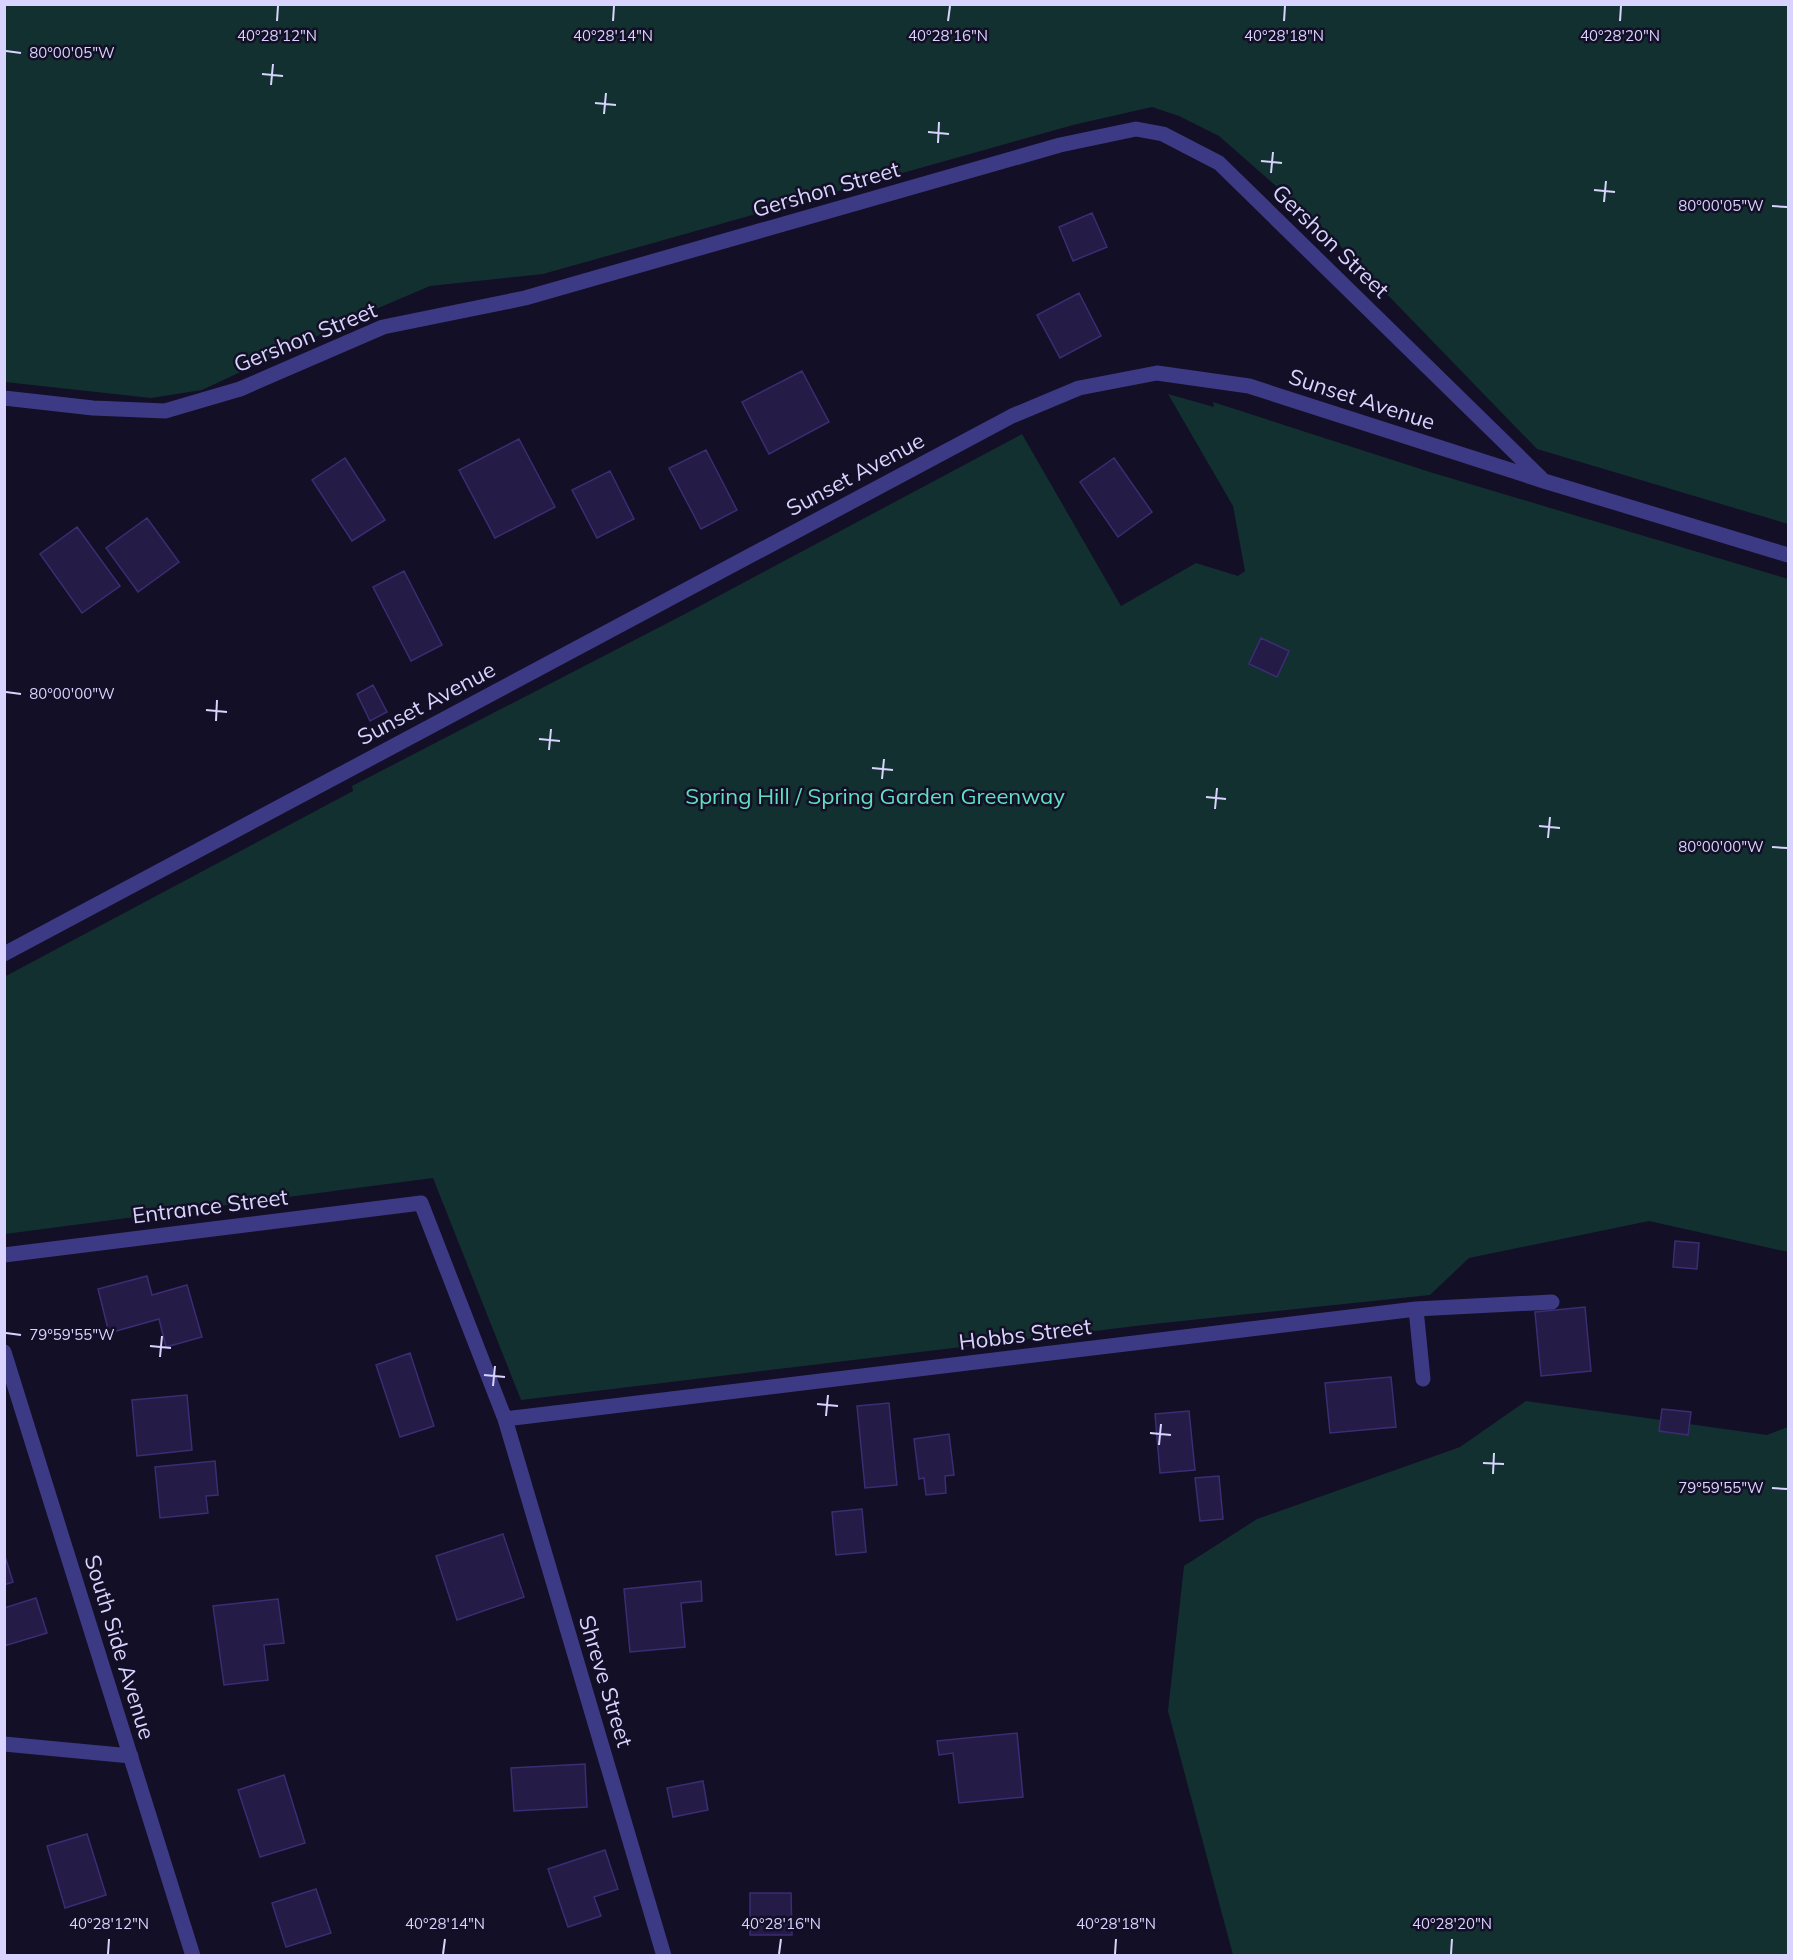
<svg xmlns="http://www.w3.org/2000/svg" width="1793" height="1960" font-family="Mulish,sans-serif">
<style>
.green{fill:#12302f}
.building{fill:#241b47;stroke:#3b2d73;stroke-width:1.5}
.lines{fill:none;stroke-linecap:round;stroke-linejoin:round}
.minor{stroke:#3d3a85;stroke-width:15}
.ticks{fill:none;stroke:#d9d4ff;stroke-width:2}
.labels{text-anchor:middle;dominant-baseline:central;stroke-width:5;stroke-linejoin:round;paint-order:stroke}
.street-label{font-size:22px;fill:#d9d4ff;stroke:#130f26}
.park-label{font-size:22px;fill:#5fe0c0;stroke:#130f26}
.ticks-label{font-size:15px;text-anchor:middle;fill:#d9d4ff;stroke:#130f26;stroke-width:5;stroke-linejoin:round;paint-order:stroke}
</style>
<rect width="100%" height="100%" fill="#130f26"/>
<!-- green -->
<path class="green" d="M5,4L1788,5V524L1537,449L1316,221L1219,136L1179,116L1152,107L1073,125L543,274L430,286L362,315L202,390L151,398L5,382Z
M1168,394L1214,407L1213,402L1430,472L1788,579V1252L1649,1221L1469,1258L1430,1295L1144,1325L521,1400L433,1178L5,1234L4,977L353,791L352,786L683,615L1022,434L1121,606L1196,563L1238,576L1245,571L1233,506Z
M1526,1401L1767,1435L1788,1427V1955H1233L1168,1711L1184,1566L1257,1519L1460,1447Z"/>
<!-- building -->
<path class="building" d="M1092,213L1107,247L1073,261L1059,227Z
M1079,293L1101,336L1060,358L1037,315Z
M802,371L829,422L769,454L742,402Z
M519,439L555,507L495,538L459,470Z
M706,450L737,510L701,529L669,468Z
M345,458L385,520L352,541L312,480Z
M1114,458L1152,512L1118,537L1080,482Z
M610,471L634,519L597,538L572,490Z
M147,518L179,562L138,592L106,548Z
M77,527L120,586L82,613L40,554Z
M404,571L442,645L411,661L373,587Z
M1261,638L1289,651L1277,677L1249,664Z
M373,685L387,712L370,721L357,694Z
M1675,1241L1699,1243L1697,1269L1673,1267Z
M147,1276L152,1295L187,1285L202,1337L166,1347L159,1319L109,1333L98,1289Z
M1585,1307L1591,1371L1541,1376L1535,1312Z
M410,1353L434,1426L400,1437L376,1365Z
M1391,1377L1396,1427L1330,1433L1325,1383Z
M187,1395L192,1450L137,1456L132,1400Z
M889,1403L897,1485L865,1488L857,1406Z
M1662,1409L1691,1412L1688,1435L1659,1431Z
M1189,1411L1195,1470L1160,1473L1155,1414Z
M949,1434L954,1475L945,1476L946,1493L926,1495L924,1478L919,1479L914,1439Z
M215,1461L218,1495L206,1496L208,1513L160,1518L155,1467Z
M1219,1476L1223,1519L1200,1521L1195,1478Z
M862,1509L866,1552L836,1555L832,1512Z
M503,1534L524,1597L457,1620L436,1556Z
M4,1553L13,1582L4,1585Z
M701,1581L702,1601L681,1603L685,1647L630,1652L624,1589Z
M36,1598L47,1633L4,1646V1608Z
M278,1599L284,1643L264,1645L268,1680L224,1685L213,1606Z
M1017,1733L1023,1797L959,1803L953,1753L939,1755L937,1741Z
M585,1764L587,1807L514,1811L511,1768Z
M284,1775L305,1843L260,1857L238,1790Z
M703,1781L708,1810L673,1817L667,1788Z
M87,1834L106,1895L65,1908L47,1846Z
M605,1850L618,1889L594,1897L601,1916L568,1927L548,1869Z
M316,1889L331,1933L286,1947L272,1903Z
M750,1893H791L792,1935H750Z"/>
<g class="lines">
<!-- minor -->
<path class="minor" d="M4,398L93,408L165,411L240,389L383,327L525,298L1060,145L1136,129L1163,134L1219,163L1541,478
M4,954L1012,416L1079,388L1157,373L1249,386L1544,481L1788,555
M4,1255L421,1203L505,1419L664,1956
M1416,1309L1423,1379
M4,1352L193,1956
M505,1419L1416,1309L1552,1302
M4,1744L131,1756"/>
</g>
<!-- ticks -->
<path class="ticks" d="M277,21L278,6M613,21L614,6M948,21L950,6M1284,21L1285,6M1620,21L1621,6M6,51L21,53M262,74L283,76M271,85L273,64M595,103L616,105M604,114L606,93M928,132L949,134M938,143L939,122M1261,161L1282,163M1271,173L1273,152M1594,190L1615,192M1604,202L1606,181M1772,206L1787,207M6,692L21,694M206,710L227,712M216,721L217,700M539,739L560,741M549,750L551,729M872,768L893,770M882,779L884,759M1206,797L1226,799M1215,809L1217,788M1539,826L1560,828M1548,838L1550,817M1772,847L1787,848M6,1333L21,1335M150,1346L171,1348M160,1357L162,1336M484,1375L505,1377M493,1386L495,1366M817,1404L838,1406M826,1416L828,1395M1150,1433L1171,1435M1159,1445L1161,1424M1483,1463L1504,1464M1493,1474L1494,1453M1772,1488L1787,1489M108,1954L109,1939M443,1954L445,1939M779,1954L781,1939M1115,1954L1116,1939M1451,1954L1452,1939"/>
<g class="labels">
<!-- street labels -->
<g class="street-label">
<text transform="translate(826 189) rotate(-16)">Gershon Street</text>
<text transform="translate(1331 241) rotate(44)">Gershon Street</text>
<text transform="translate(305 337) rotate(-22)">Gershon Street</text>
<text transform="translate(1362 399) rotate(18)">Sunset Avenue</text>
<text transform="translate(855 474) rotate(-28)">Sunset Avenue</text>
<text transform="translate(426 703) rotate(-28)">Sunset Avenue</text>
<text transform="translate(210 1206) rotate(-7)">Entrance Street</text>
<text transform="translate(1025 1334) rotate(-7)">Hobbs Street</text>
<text transform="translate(120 1647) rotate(73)">South Side Avenue</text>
<text transform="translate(606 1681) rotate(73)">Shreve Street</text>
</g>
<!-- park labels -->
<g class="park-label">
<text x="875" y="796">Spring Hill / Spring Garden Greenway</text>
</g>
</g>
<g class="ticks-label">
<text x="277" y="41">40°28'12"N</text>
<text x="613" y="41">40°28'14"N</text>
<text x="948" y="41">40°28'16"N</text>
<text x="1284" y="41">40°28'18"N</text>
<text x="1620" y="41">40°28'20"N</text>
<text x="72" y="58">80°00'05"W</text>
<text x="1721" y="211">80°00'05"W</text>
<text x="72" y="699">80°00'00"W</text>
<text x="1721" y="852">80°00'00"W</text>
<text x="72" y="1340">79°59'55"W</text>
<text x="1721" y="1493">79°59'55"W</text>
<text x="109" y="1929">40°28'12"N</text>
<text x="445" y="1929">40°28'14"N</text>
<text x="781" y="1929">40°28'16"N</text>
<text x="1116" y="1929">40°28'18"N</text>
<text x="1452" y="1929">40°28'20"N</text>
</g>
<!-- border -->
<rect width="1793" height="1960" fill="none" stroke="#d9d4ff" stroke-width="12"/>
</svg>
